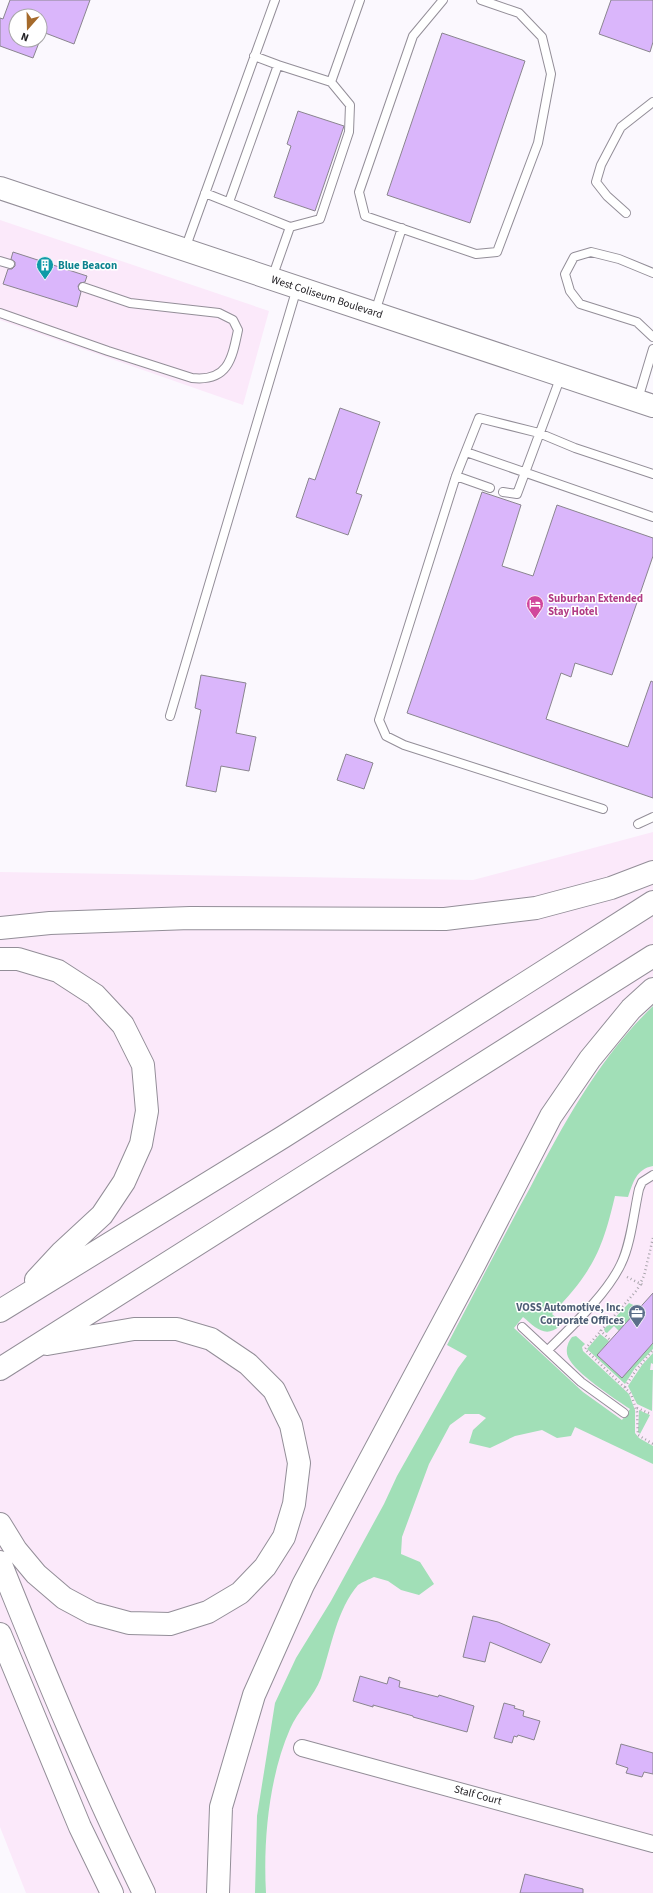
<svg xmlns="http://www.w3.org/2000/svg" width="653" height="1893" font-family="'Source Sans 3',sans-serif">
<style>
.commercial{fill:#fbe9fa}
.green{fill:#a1dfb7}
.building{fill:#dab6fb;stroke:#8a858f}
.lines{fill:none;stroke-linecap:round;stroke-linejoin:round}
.lane-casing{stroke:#938e98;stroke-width:10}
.street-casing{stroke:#938e98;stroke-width:18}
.primary-casing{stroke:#938e98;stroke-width:24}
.highway-casing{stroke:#938e98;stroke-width:24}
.path{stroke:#a8a5ab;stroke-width:2.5;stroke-dasharray:1 3;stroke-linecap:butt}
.lane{stroke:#fff;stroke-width:8}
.street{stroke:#fff;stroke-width:16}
.primary{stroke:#fff;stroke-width:22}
.highway{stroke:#fff;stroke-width:22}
.labels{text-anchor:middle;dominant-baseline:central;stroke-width:3;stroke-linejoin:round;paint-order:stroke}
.culture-label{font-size:11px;font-weight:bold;fill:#0d838f;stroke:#fff;text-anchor:start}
.street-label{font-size:11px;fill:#232125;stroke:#fff}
.hotel-label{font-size:11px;font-weight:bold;fill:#b23c85;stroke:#fff;text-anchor:start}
.service-label{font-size:11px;font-weight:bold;fill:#4e5e75;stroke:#fff;text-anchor:end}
</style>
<rect width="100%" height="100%" fill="#fbf8fe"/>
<!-- commercial -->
<path class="commercial" d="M0,220L269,311L243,405L0,320Z
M653,832V1893H26L0,1827V872L473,880Z"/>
<!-- green -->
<path class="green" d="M653,1006V1166C636,1169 633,1183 628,1197L615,1196C602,1252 592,1272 552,1314L561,1322L560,1326C545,1339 535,1327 523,1317L514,1328L583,1392L622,1420L630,1409C615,1399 575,1373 568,1357C565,1350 568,1342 572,1337L576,1336L585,1344L582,1347L583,1351L629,1394L635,1410V1433L639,1438L653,1446V1464L575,1427L571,1436L557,1438L542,1430L515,1436L490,1448L469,1443L473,1430L486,1418L479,1414H465L450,1425L429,1464L402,1537L401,1554L420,1562L434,1584L419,1595L401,1590L388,1581L374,1577C370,1579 362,1582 358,1585C337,1609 331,1648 321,1678C314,1697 298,1710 290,1729C269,1777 263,1841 266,1893H255L257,1816L275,1703L296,1658L331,1601L384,1504L397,1476L458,1368L467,1356L447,1345C475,1292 502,1239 531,1186C565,1121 600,1057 653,1006Z
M629,1303L640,1308L619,1331L614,1326L607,1333L605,1332L604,1329Z
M600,1334L609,1341L597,1355L622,1377L653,1343V1349L635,1368L625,1384L587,1349Z
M653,1353V1364L651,1363L650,1370H653L652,1411L637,1404L628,1386L642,1365Z
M639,1410L650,1415L640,1434L638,1432Z"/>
<!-- building -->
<path class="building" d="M10,0H90L74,44L40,31V16H16V40H40L33,58L0,46V18L3,19Z
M611,0H653V42L650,52L599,34Z
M442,33L525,61L470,223L387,195Z
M298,111L344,126L315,211L274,197L291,146L287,144Z
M13,252L87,276L85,282L80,283L78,286L79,290L81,292L77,307L3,284L8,269H12L15,266V262L11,259Z
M340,408L380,422L356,493L362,495L348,535L296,517L309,478L315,480Z
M482,492L521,505L502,566L533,576L557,505L653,538V556L612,675L575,663L571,677L561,673L546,719L628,747L651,681L653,682V798L407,713Z
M201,675L246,683L236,733L256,737L249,771L221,766L216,792L186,786L201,710L195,708Z
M346,754L373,763L364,789L337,780Z
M653,1293V1343L622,1378L597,1355Z
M473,1616L498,1622L550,1644L541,1663L490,1642L485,1662L463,1657Z
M360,1676L387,1684L389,1677L400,1681L399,1687L438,1697L439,1695L474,1706L467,1732L413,1717V1716L373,1705V1707L353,1701Z
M504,1703L515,1706L514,1708L524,1711L523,1716L540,1721L534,1740L518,1735L517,1737L514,1736L512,1743L494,1738Z
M621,1744L653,1753V1774L644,1772L642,1777L626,1773L628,1768L616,1764Z
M525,1874L583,1889V1893H520Z"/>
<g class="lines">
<!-- lane casing -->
<g class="lane-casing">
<path id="lane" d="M443,0L413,36L359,192L365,216L476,254L497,252L538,143L551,74L542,37L519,13L481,0
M278,65L331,82
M205,193L290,227L272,278
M229,202L278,65L254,56
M626,213L607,196L596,182L601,165L621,127L653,102
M290,227L320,219L349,132L350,105L331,82L360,0
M185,249L275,0
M0,261L10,264
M653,273L619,259L591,252L574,257L565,274L570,291L580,304L637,322L653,337
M375,312L402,228
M0,313L108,351L192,378C228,382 232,359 238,330L233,320L219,313L130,303L83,287
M638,399L653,349
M466,452L653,517
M456,476L490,488
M503,492L517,494L561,376
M170,716L297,288
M603,809L404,745L386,736L379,720L456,476L479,418L539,433L575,448L653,474
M638,824L653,817
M522,1327L581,1382L624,1413
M548,1350C572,1326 607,1294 621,1264C631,1244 634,1211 639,1189L642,1182L653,1175"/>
</g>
<!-- street casing -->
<g class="street-casing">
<path id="street" d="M302,1748L653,1844"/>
</g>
<!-- primary casing -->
<g class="primary-casing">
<path id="primary" d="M0,188L653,406"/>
</g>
<!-- highway casing -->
<g class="highway-casing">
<path id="highway" d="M0,928L50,923L190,918L445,919L536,908L611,888L653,872
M0,959H18L58,971L95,995L123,1025L143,1065L147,1111L141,1144L124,1182L102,1215L62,1252L36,1280
M0,1311L283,1137L653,902
M0,1369L653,956
M0,1524L16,1550L36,1574L64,1598L92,1613L129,1623L170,1624L208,1612L240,1593L265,1567L284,1537L294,1504L299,1463L291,1425L274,1390L248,1364L211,1339L177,1329H134L47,1344
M0,1562C45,1674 91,1785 144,1893
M0,1634L80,1827L112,1893
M218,1893L221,1807L254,1695L303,1585L474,1265L551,1116L590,1059L631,1009L653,989"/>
</g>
<!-- path -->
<path class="path" d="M653,1238L644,1276L637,1290L585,1349L631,1394L637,1412L638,1435L653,1444
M627,1277L643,1285
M600,1330L610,1340
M625,1387L636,1370L653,1350
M637,1408L651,1414"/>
<!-- lane -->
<use href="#lane" class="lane"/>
<!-- street -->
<use href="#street" class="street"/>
<!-- primary -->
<use href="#primary" class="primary"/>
<!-- highway -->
<use href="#highway" class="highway"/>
</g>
<!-- icons -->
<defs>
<g id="building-pin" transform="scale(0.9)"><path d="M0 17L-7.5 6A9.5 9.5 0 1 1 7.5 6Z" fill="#0f9aa8" stroke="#fff"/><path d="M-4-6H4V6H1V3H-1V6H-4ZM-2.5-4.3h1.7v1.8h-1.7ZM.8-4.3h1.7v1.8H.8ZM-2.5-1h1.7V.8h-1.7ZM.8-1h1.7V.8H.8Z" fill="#fff"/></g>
<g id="hotel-pin" transform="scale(0.9)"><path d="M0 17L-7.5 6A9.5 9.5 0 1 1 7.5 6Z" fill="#d1479c" stroke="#fff"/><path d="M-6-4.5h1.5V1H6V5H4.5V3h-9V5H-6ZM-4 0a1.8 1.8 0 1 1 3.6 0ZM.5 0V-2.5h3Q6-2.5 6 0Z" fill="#fff"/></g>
<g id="office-pin" transform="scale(0.9)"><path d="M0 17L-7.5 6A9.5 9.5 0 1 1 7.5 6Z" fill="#5c6f8a" stroke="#fff"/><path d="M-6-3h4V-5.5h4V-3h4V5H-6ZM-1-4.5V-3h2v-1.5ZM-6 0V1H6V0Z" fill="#fff"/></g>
</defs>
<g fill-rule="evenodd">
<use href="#building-pin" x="45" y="265"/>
<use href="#hotel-pin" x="535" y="604"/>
<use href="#office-pin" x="637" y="1313"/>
</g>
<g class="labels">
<!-- culture labels -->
<g class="culture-label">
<text x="58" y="265">Blue Beacon</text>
</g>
<!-- street labels -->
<g class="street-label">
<text transform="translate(327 297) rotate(18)">West Coliseum Boulevard</text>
<text transform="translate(478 1795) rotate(15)">Stalf Court</text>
</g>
<!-- hotel labels -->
<g class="hotel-label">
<text x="548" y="598">Suburban Extended<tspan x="548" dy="13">Stay Hotel</tspan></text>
</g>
<!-- service labels -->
<g class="service-label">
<text x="624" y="1307">VOSS Automotive, Inc.<tspan x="624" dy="13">Corporate Offices</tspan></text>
</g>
</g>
<!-- north arrow -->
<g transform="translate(28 28) rotate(200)"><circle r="19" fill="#ffffff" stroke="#a7a6a8"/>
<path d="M0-3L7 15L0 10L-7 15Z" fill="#a56a2b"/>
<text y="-6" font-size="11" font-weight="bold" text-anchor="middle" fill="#232125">N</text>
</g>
</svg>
